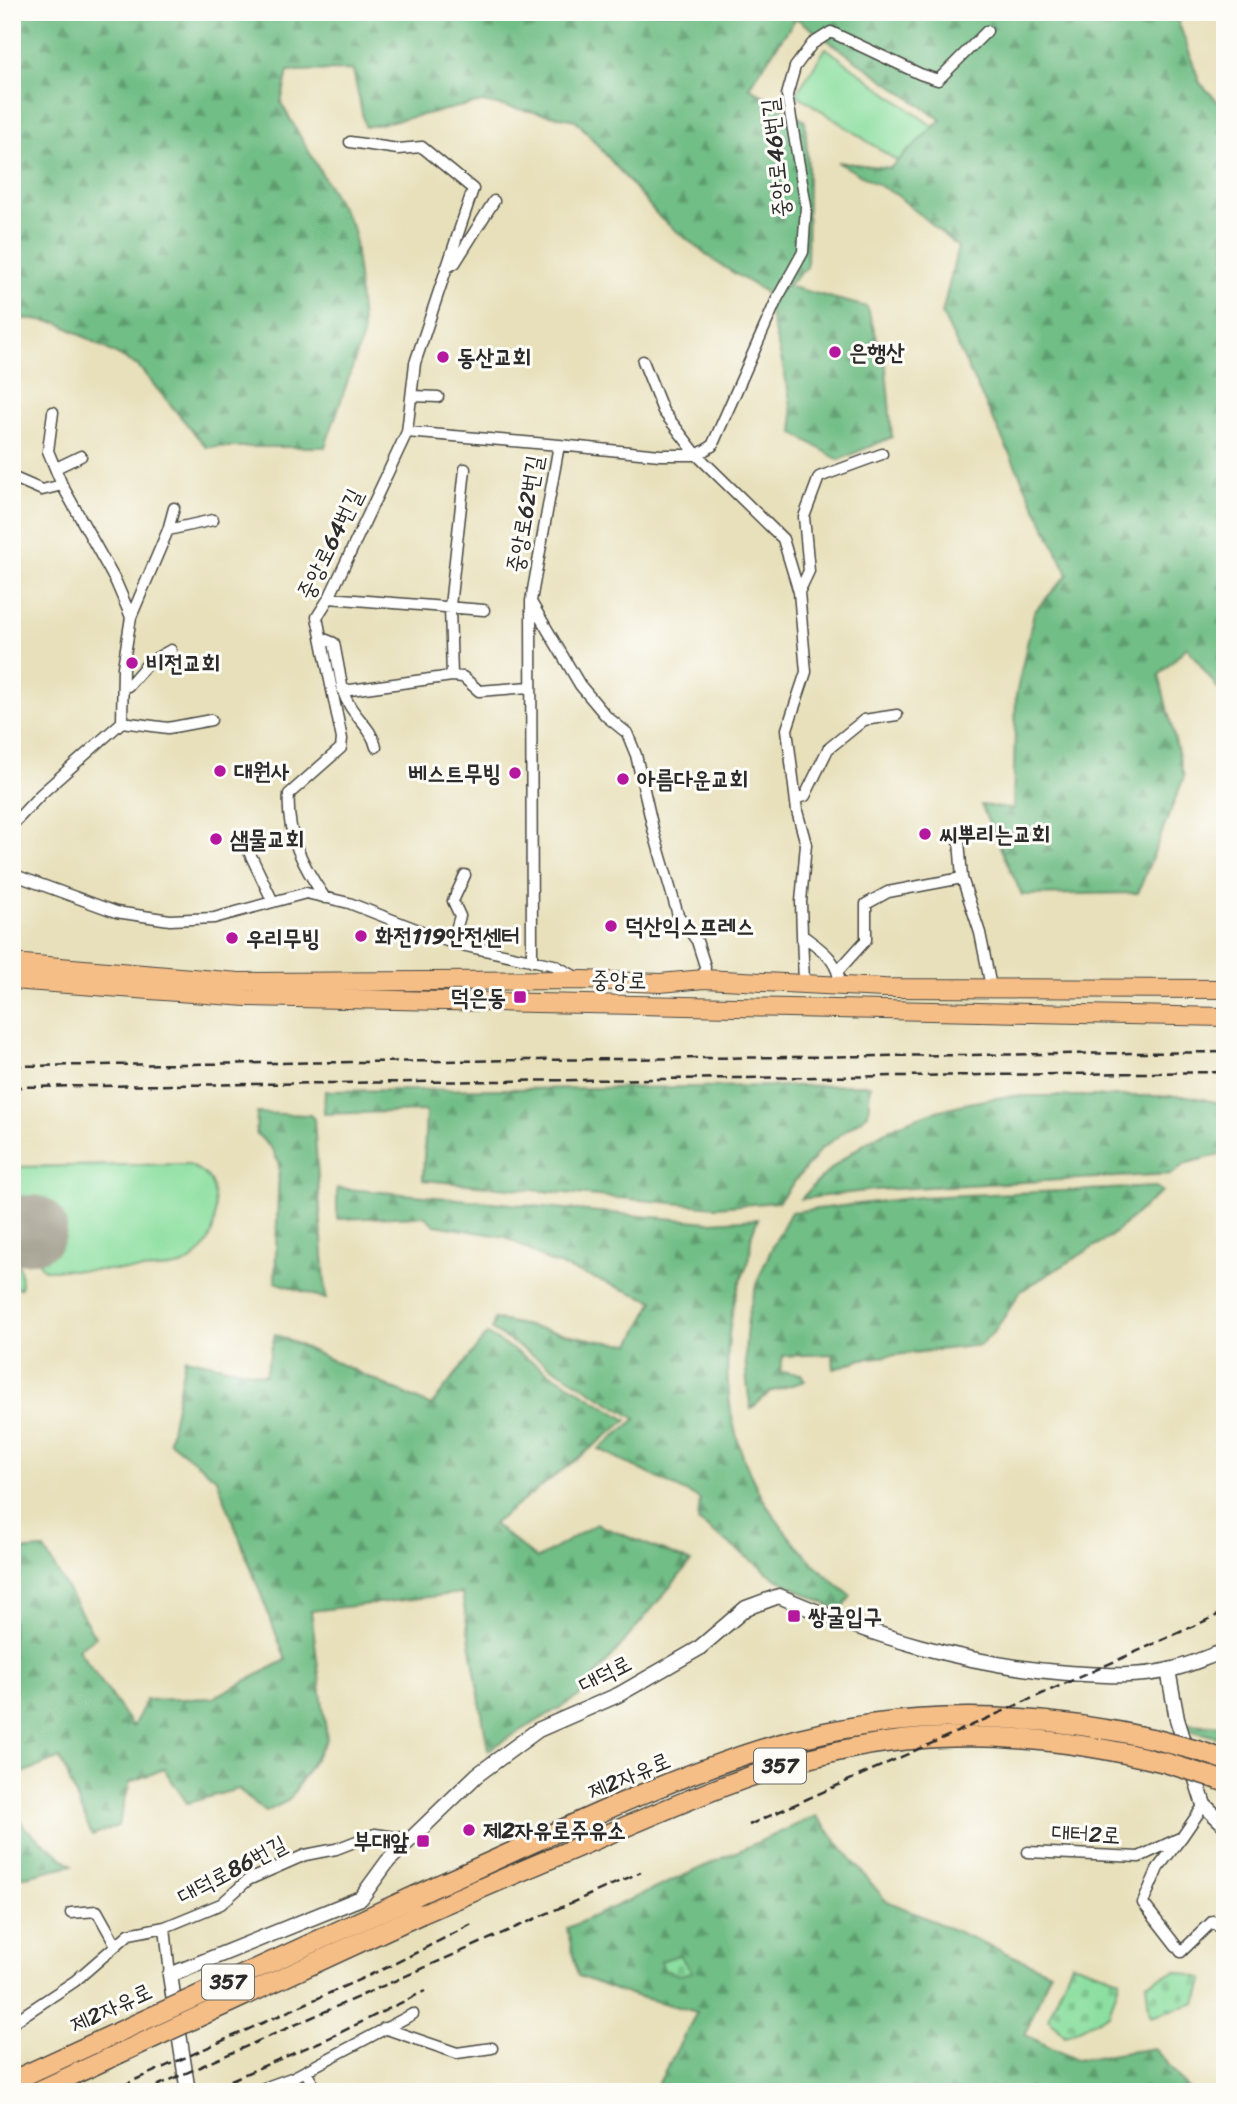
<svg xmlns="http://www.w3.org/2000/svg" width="1237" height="2104" font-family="Sriracha,'Poor Story',sans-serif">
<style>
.grass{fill:#8cdfa0;stroke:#5c8566;stroke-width:2}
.forest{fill:url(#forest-firs);stroke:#4e7458;stroke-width:2}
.cemetery{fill:url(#cemetery-stones);stroke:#5c8566;stroke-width:2}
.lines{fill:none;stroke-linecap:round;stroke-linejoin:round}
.runway{stroke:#8a8673;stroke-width:68}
.minor-casing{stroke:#474641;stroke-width:13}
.tertiary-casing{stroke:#474641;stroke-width:17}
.primary-casing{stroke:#474641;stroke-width:20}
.trunk-casing{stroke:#474641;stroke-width:22}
.minor{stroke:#fff;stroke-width:10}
.tertiary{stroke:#fff;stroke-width:14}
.primary{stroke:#f6be87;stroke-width:18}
.trunk{stroke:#f6be87;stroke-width:19}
.rail{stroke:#2b2b2b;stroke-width:2.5;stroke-dasharray:10 5;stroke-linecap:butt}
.trunk-bridge-casing{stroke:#474641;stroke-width:22;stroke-linecap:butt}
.trunk-bridge{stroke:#f6be87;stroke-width:19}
.poi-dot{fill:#b5179e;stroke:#fdfcf7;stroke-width:2.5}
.labels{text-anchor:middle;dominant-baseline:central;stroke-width:6;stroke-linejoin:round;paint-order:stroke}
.shield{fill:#fdfcf7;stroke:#6a6a68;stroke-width:2}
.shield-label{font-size:21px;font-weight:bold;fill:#2b2b2b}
.street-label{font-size:23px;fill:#2b2b2b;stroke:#fdfcf7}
.poi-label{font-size:23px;font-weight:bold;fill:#2b2b2b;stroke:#fdfcf7;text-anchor:start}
</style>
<defs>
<pattern id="forest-firs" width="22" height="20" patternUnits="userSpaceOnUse" patternTransform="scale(1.75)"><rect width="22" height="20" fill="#71be86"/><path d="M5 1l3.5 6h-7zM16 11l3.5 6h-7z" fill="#5d9b6e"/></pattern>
<pattern id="cemetery-stones" width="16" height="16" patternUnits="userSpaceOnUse" patternTransform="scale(1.75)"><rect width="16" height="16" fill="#8cdfa0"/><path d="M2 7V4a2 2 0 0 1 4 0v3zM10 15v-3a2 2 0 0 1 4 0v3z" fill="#79c08a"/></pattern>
</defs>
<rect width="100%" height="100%" fill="#fdfcf7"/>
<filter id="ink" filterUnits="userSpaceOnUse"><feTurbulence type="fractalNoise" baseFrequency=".0143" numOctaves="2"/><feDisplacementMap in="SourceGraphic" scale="14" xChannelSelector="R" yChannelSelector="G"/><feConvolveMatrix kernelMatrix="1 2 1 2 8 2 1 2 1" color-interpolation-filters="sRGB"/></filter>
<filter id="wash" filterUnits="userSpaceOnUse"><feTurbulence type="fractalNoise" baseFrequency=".00686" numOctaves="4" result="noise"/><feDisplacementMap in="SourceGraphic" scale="28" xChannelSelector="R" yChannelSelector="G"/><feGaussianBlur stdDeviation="1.57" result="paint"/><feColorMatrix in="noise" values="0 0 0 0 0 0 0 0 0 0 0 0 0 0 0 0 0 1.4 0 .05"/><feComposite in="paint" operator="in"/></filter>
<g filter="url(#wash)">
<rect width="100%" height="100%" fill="#e8e0bb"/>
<!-- grass -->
<path class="grass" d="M826,48L943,134L917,174L796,94Z
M187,1164C213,1177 213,1180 215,1209C216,1233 206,1254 183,1265C166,1273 69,1269 44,1270L37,1260L39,1216H12V1167Z
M12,1255L20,1269L21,1288H12Z"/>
<!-- forest -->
<path class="forest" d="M12,12H1175L1200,83L1225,109V698L1187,647L1159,675L1184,777L1138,893L1022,895L981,805L1013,809L1016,695L1034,612L1068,574L942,314L958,247L898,196L837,162L890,168L941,120L796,18L749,87L805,121L808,170L807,267L787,286L867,307L886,368L892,437L839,460L794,433C791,385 775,340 765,292L716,262L661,219L576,120L482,102L365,127L353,70L288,71L281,103L354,230L363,336L325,447H206L138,366L59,323L12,317Z
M870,1085L868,1114L821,1149L778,1202L716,1207L423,1180L426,1111L324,1114L325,1091Z
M1010,1096H1188L1225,1104V1153L1187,1163L1172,1174L874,1190L801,1199C862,1131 922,1108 1010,1096Z
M257,1113L310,1115L314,1119L326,1299L275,1282L279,1165L273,1150L256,1133Z
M1156,1187L1162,1191L1110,1237L1021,1291L994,1332L980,1345L862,1359L834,1369L833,1354L783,1356L780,1372L801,1374L805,1381L770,1392L751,1409C736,1326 751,1284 791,1212L919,1197Z
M337,1188L709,1222L758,1219C750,1237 751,1237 750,1255C749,1265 742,1275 739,1285C733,1304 729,1328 728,1348C721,1452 771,1534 851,1596L840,1611L778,1580L698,1521L700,1499L599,1449L636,1419L492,1330L494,1319L600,1341L631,1344L654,1301L546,1260L506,1237L435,1225L424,1216L337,1219Z
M275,1334L431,1406L487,1334L627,1420L493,1524L537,1559L596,1524L691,1562L578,1697L488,1750L462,1593L311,1611L327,1739L289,1800L266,1812L238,1789L187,1803L164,1769L130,1782L118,1826L92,1835L60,1758L12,1777V1551L44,1549L95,1637L78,1649L133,1727L146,1700L213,1698L286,1660L217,1479L169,1441L185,1358L265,1375Z
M1183,1724L1225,1726V1739L1184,1729Z
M12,1807L26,1829L72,1865L17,1878L12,1884Z
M816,1816L885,1900L1050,1972L1025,2035L1077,2060L1154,2048L1191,2092H654L697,2012L621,1992L578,1976L567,1928Z"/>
<!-- cemetery -->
<path class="cemetery" d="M679,1955L692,1972L680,1975L664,1970L661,1961Z
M1072,1963L1120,1979L1109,2014L1065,2036L1048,2018Z
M1176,1971L1204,1979L1196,2003L1150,2016L1146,1983Z"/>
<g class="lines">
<!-- runway -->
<path class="runway" d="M12,1230L33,1229"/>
</g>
</g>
<g filter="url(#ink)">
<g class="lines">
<!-- minor casing -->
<g class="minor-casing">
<path id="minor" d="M446,268L455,263L494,201
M643,361L663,411L697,455L783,539L799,592L806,672L787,729L797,811L806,844L801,902L802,935C822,950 838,959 840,985
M413,396L438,397
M53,412L48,451L62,485
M407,432L559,445
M56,468L81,456
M12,477L42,490L62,485L116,582L131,617L123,667L122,722L41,794L12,825
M168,530L174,508
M799,592L809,571L804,517L819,477L882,454
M329,598L484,610
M531,602L580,685L606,716L627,733L636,755L654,833L678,915L697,941L705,966L704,979
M131,617L168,530L213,520
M322,638L334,643L343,691L452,676L463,677L479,691L530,687
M452,676L450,606L465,469
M123,686H128L149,662L171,650
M343,691C350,715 371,725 376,747
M122,722L168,728L211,720
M796,798L805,796L828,749L864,720L897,715
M242,837L273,902
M959,840L962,878L980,933L991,987
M12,874L116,912L170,920L214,918L306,893L349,903L452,943L554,965L576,977
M325,898C303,866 286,835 289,794L341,748L342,739L317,617L329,598L407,432L415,363L473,189L422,147L398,149L350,142
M802,935L804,982
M452,943L460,916L453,901L465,875
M532,961L531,601L559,445L660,455H697L712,446L777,299L803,252L806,206L787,95L795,67L812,44L831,32L920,74L938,80L987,31
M839,970L866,940V904L888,892L962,878
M1182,1837L1158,1868L1143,1903L1181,1952L1213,1921L1225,1934
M1028,1852L1139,1857L1182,1837L1204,1805
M71,1913L97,1911L116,1945
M165,1927L170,1975
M12,2023L75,1981L129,1934L165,1927L221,1904L248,1880L305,1855L336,1849L375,1834L410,1839
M384,2028L457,2053L492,2048
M305,2071L318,2092
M253,2092L294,2077L413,2014"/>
</g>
<!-- tertiary casing -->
<g class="tertiary-casing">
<path id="tertiary" d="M1168,1670L1177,1719L1204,1805L1225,1825
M188,2092L170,1975L361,1898L388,1861L477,1775L538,1730L618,1695L698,1649L746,1608L779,1596C872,1636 966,1665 1068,1673C1101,1675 1136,1678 1169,1670C1188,1666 1206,1657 1225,1651"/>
</g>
<!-- primary casing -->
<g class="primary-casing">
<path id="primary" d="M12,963L239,982L583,980L660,983L704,979L884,988L1225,989
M12,980L247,997L1225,1017"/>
</g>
<!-- trunk casing -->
<g class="trunk-casing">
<path id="trunk" d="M1199,1751L1225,1760
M1209,1776L1225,1782
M443,1883C551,1836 664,1778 776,1745C901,1708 1029,1711 1154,1739
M421,1914C487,1886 554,1857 620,1829C692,1798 762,1768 839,1751C945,1727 1058,1736 1163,1762"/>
</g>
<!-- minor -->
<use href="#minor" class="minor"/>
<!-- tertiary -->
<use href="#tertiary" class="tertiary"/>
<!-- primary -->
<use href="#primary" class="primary"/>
<!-- trunk -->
<use href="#trunk" class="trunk"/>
<!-- rail -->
<path class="rail" d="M12,1066L1225,1052
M12,1087L1225,1072
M749,1825L1225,1612
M108,2092L390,1966L472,1924
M143,2092L641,1872
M203,2092L329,2038L425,1991"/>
<!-- trunk-bridge casing -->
<g class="trunk-bridge-casing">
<path id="trunk-bridge" d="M1154,1739L1199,1751
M1163,1762L1209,1776
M12,2081L443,1883
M36,2092L421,1914"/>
</g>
<!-- trunk-bridge -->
<use href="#trunk-bridge" class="trunk-bridge"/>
</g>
</g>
<!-- markers -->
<g class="poi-dot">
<circle cx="835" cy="352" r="7"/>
<circle cx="443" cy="357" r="7"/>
<circle cx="132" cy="663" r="7"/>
<circle cx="220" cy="771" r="7"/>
<circle cx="515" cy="773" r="7"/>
<circle cx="623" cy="779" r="7"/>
<circle cx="925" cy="834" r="7"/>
<circle cx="216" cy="839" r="7"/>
<circle cx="611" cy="926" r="7"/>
<circle cx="361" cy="936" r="7"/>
<circle cx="232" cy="938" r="7"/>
<rect x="513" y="990" width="14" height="14" rx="3.5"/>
<rect x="787" y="1609" width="14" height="14" rx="3.5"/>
<circle cx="469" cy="1830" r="7"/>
<rect x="416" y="1834" width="14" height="14" rx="3.5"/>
</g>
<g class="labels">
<!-- shield labels -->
<g class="shield">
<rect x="754" y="1748.5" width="52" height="35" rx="5"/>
<rect x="202" y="1964.5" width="52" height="35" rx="5"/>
</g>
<g class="shield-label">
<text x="780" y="1766">357</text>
<text x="228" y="1982">357</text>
</g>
<!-- street labels -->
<g class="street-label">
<text transform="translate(776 158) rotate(-96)">중앙로46번길</text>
<text transform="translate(525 514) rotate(-80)">중앙로62번길</text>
<text transform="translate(330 544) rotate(-64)">중앙로64번길</text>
<text transform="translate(619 980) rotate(1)">중앙로</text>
<text transform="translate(605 1674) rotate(-27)">대덕로</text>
<text transform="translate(629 1776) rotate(-23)">제2자유로</text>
<text transform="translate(1086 1834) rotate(3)">대터2로</text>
<text transform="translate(232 1870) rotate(-28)">대덕로86번길</text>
<text transform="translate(111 2008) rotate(-25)">제2자유로</text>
</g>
<!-- poi labels -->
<g class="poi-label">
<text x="849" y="352">은행산</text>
<text x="457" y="357">동산교회</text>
<text x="146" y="663">비전교회</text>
<text x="234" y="771">대원사</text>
<text x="501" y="773" text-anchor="end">베스트무빙</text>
<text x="637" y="779">아름다운교회</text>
<text x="939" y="834">씨뿌리는교회</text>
<text x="230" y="839">샘물교회</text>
<text x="625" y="926">덕산익스프레스</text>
<text x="375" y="936">화전119안전센터</text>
<text x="246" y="938">우리무빙</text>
<text x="506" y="997" text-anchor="end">덕은동</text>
<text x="808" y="1616">쌍굴입구</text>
<text x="483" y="1830">제2자유로주유소</text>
<text x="409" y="1841" text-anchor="end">부대앞</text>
</g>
</g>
<!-- margin -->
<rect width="1237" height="2104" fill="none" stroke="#fdfcf7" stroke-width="42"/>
</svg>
